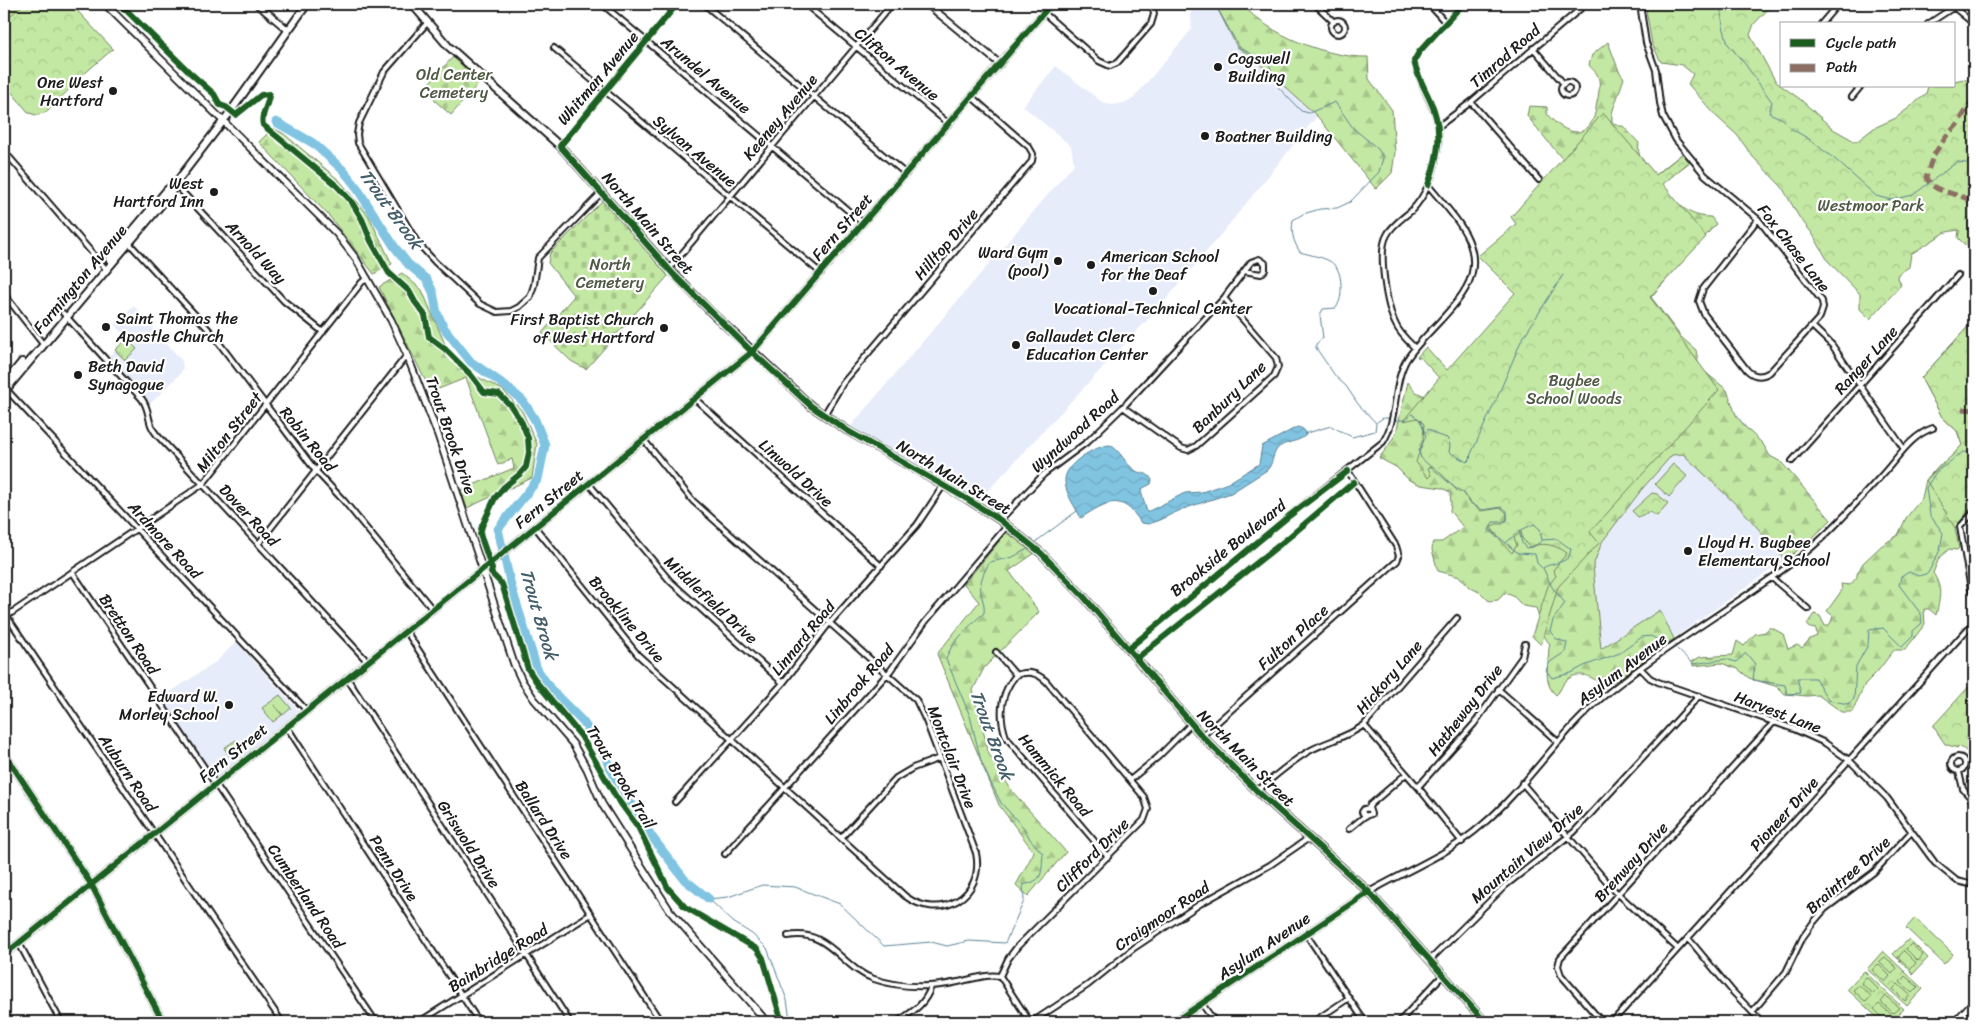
<svg xmlns="http://www.w3.org/2000/svg" width="1978" height="1026" font-family="Sriracha,sans-serif">
<style>
.built{fill:#e7ecfa}
.forest{fill:url(#forest-firs);stroke:#708260}
.cemetery{fill:url(#cemetery-stones);stroke:#708260}
.park{fill:url(#park-crowns);stroke:#708260}
.pitch{fill:#c3e8a3;stroke:#708260}
.water{fill:url(#water-waves);stroke:#598193}
.lines{fill:none;stroke-linecap:round;stroke-linejoin:round}
.stream{stroke:#598193;stroke-width:1}
.river{stroke:#81c4e2;stroke-width:9}
.street-casing{stroke:#1c1c1c;stroke-width:8}
.secondary-casing{stroke:#1c1c1c;stroke-width:9}
.primary-casing{stroke:#1c1c1c;stroke-width:10}
.street{stroke:#fff;stroke-width:4}
.secondary{stroke:#fff;stroke-width:5.5}
.primary{stroke:#fff;stroke-width:6}
.quiet{stroke:#8d6e63;stroke-width:5;stroke-dasharray:10 5;stroke-linecap:butt}
.cycleway-casing{stroke:#fff;stroke-width:9}
.cycleway{stroke:#1b5e20;stroke-width:6}
.poi-dot{fill:#1c1c1c;stroke:#fff;stroke-width:2}
.labels{text-anchor:middle;dominant-baseline:central;stroke-width:4.5;stroke-linejoin:round;paint-order:stroke}
.street-label{font-size:16px;fill:#1c1c1c;stroke:#fff}
.poi-label{font-size:16px;fill:#1c1c1c;stroke:#fff;text-anchor:start}
.park-label{font-size:16px;fill:#4e5944;stroke:#fff}
.water-label{font-size:18px;font-style:italic;fill:#445f6b;stroke:#fff}
</style>
<defs>
<pattern id="forest-firs" width="22" height="20" patternUnits="userSpaceOnUse" patternTransform="scale(1.25)"><rect width="22" height="20" fill="#c3e8a3"/><path d="M5 1l3.5 6h-7zM16 11l3.5 6h-7z" fill="#a7c68c"/></pattern>
<pattern id="cemetery-stones" width="16" height="16" patternUnits="userSpaceOnUse" patternTransform="scale(1.25)"><rect width="16" height="16" fill="#c3e8a3"/><path d="M2 7V4a2 2 0 0 1 4 0v3zM10 15v-3a2 2 0 0 1 4 0v3z" fill="#a7c68c"/></pattern>
<pattern id="park-crowns" width="20" height="18" patternUnits="userSpaceOnUse" patternTransform="scale(1.25)"><rect width="20" height="18" fill="#c3e8a3"/><path d="M2 6a3 3 0 1 1 6 0M12 15a3 3 0 1 1 6 0" fill="none" stroke="#a7c68c"/></pattern>
<pattern id="water-waves" width="16" height="10" patternUnits="userSpaceOnUse" patternTransform="scale(1.25)"><rect width="16" height="10" fill="#81c4e2"/><path d="M0 5q4-4 8 0t8 0" fill="none" stroke="#6fa8c1"/></pattern>
</defs>
<rect width="100%" height="100%" fill="#fff"/>
<filter id="ink" filterUnits="userSpaceOnUse"><feTurbulence type="fractalNoise" baseFrequency=".02" numOctaves="2"/><feDisplacementMap in="SourceGraphic" scale="10" xChannelSelector="R" yChannelSelector="G"/><feConvolveMatrix kernelMatrix="1 2 1 2 8 2 1 2 1" color-interpolation-filters="sRGB"/></filter>
<g filter="url(#ink)">
<!-- built -->
<path class="built" d="M1190,4H1215L1237,47L1254,59L1317,116L1227,227L1163,303L979,500L850,427L1074,164L1071,146L1023,106L1056,66L1102,102L1112,105L1124,103L1133,99L1192,29Z
M134,306L182,361L183,369L180,374L149,405L145,398L108,357L127,339L114,324Z
M1719,390L1824,528L1785,560L1621,675L1554,619L1560,593Z
M236,642L299,711L216,778L213,776L160,699L217,661Z"/>
<!-- forest -->
<path class="forest" d="M1215,4H1242C1268,35 1328,58 1368,57L1369,79L1392,110L1395,152L1392,173L1376,189L1317,116L1254,59L1237,47Z
M1608,42L1619,71L1624,78L1612,113V122L1618,126H1623L1639,143C1636,161 1647,162 1655,175L1683,153L1690,162L1661,184C1677,202 1686,217 1711,217L1716,224L1651,297L1681,337L1696,350L1699,367L1727,390L1736,415L1745,427L1763,444L1770,456L1781,462L1789,471L1831,520L1806,544L1785,560L1744,512L1683,454L1672,455L1642,489L1602,542L1593,566L1601,649L1660,610L1674,639L1605,688C1594,677 1578,668 1565,682C1561,686 1561,691 1556,695C1545,685 1547,673 1548,660C1549,654 1548,650 1550,644C1540,634 1541,621 1536,608L1523,606L1513,596L1505,593L1498,600L1489,601L1481,593L1469,587L1460,577L1438,571L1432,550L1433,542H1442L1463,527L1450,511L1451,503L1450,492L1442,488L1421,485L1409,480L1396,467L1379,458L1389,445L1396,433L1408,382L1416,392L1425,396L1520,292L1522,224L1564,161L1527,116L1529,106L1547,107V114C1559,129 1584,144 1594,117C1596,111 1596,104 1598,98C1599,90 1601,82 1597,74C1595,71 1591,68 1589,65L1592,55Z
M273,128L284,134L340,181L369,216L392,264L374,274L330,217L259,142Z
M402,273L422,290L445,344L476,376L503,390L522,411L537,444L532,478L467,508L461,490L514,468L512,459L498,465L466,378L431,392L379,287Z
M1974,320V504L1955,528L1959,548L1957,550L1949,549L1939,558L1933,573C1943,588 1940,598 1936,615L1929,609H1924L1925,624L1905,650H1894L1877,672L1865,684L1852,712H1842L1818,695L1807,696L1785,694L1778,687L1749,678L1738,669L1721,663L1693,666V661L1700,657L1733,655L1737,641L1744,646L1755,634L1765,632L1770,627L1783,634L1788,649L1797,645L1802,648L1810,639L1817,636L1816,629L1810,628L1807,624L1814,614L1820,616L1825,626H1828L1831,622L1833,616L1827,611L1842,590L1841,584L1850,585L1857,577V574L1863,563L1881,546L1898,535L1906,518L1922,498L1926,480L1939,465L1948,461L1962,445L1957,431L1942,417L1921,378Z
M1006,533L1021,541L1035,553L1009,571L1039,612L984,668L973,690L989,754L1012,791L1066,852L1028,896L1016,885L1034,852L999,805L937,654L979,602L964,584Z"/>
<!-- cemetery -->
<path class="cemetery" d="M453,57L480,82L451,115L434,100L438,91L429,83Z
M603,200L668,276L586,369L571,361L542,333L574,296L548,263L550,253Z"/>
<!-- park -->
<path class="park" d="M4,4H71L113,49L84,74L47,112L36,115L29,113L4,83Z
M1645,4H1773L1754,24L1750,35L1776,82L1800,99L1833,129L1856,142L1874,128L1896,118L1926,94L1928,86H1954V81L1964,79L1974,83V237L1966,246L1958,238L1959,230L1946,232L1911,254L1909,267L1897,275L1901,285L1870,319L1860,309V294L1828,261L1812,233L1799,217L1782,187L1753,157L1737,135L1717,117L1688,84L1693,74L1682,65L1661,62L1652,44Z
M1603,113L1656,175L1683,153L1689,162L1663,184L1706,237L1650,297L1719,390L1590,532L1599,543L1558,587L1541,645L1532,636L1548,586L1556,576L1553,570L1567,553C1555,544 1542,542 1529,547L1522,538L1521,532L1514,538L1517,545L1512,553C1509,551 1492,530 1491,527L1496,524H1502L1507,520V513L1501,508L1481,511L1472,504L1463,492H1458C1453,486 1438,469 1432,466L1428,468L1431,475L1428,478L1416,462L1423,441L1424,424L1418,418L1403,421L1439,378L1421,358L1417,357L1426,347L1447,370L1515,293L1478,256L1516,224L1511,217Z
M1974,320V504L1955,528L1926,480C1938,467 1951,458 1962,445L1957,431L1942,417L1921,378Z
M127,339L137,349L125,360L115,350Z
M1652,493L1657,494L1668,503L1657,516L1649,512L1638,517L1632,511Z
M1974,681V756L1959,746L1957,748L1945,744L1933,726Z
M236,740L243,750L231,758L224,748Z
M1909,939L1928,958L1913,974L1893,954Z
M1883,951L1923,989L1907,1006L1867,969Z
M1864,971L1904,1009L1891,1022H1882L1847,989Z"/>
<!-- pitch -->
<path class="pitch" d="M4,4H24L4,21Z
M1673,464L1687,476L1669,497L1655,484Z
M280,695L291,708L283,715L274,705L282,715L273,722L262,708Z
M1915,918L1953,954L1944,964L1906,928Z
M1911,944L1923,955L1918,961L1906,949Z
M1904,951L1916,963L1911,969L1898,957Z
M1885,957L1897,968L1892,974L1879,962Z
M1878,964L1890,976L1885,982L1872,970Z
M1905,976L1918,987L1912,993L1900,982Z
M1866,977L1878,989L1873,994L1861,983Z
M1898,984L1910,995L1905,1001L1893,989Z
M1859,985L1871,996L1866,1002L1853,990Z
M1886,996L1899,1008L1893,1013L1881,1002Z
M1879,1004L1892,1015L1886,1021L1874,1009Z"/>
<!-- water -->
<path class="water" d="M1297,427C1302,428 1305,429 1306,435C1298,443 1284,441 1277,449C1272,456 1273,464 1267,470L1231,493L1183,509L1157,521L1149,524L1141,523C1122,492 1107,501 1081,518C1076,508 1066,495 1065,482C1063,464 1095,446 1110,445C1121,451 1125,464 1136,471C1143,475 1147,471 1152,480L1151,484L1143,488L1141,491L1147,512L1185,493L1202,492L1228,483L1259,464L1262,446Z"/>
<g class="lines">
<!-- stream -->
<path class="stream" d="M1215,4L1239,47L1269,64L1279,88L1301,111L1309,113L1335,102L1353,128L1378,149L1383,158L1379,172L1350,202L1337,208L1320,209L1303,214L1293,220C1291,233 1293,241 1300,252C1323,259 1340,257 1341,285C1341,295 1341,300 1336,308L1323,309L1320,315L1323,338L1316,344V348L1336,377L1346,386L1358,404L1376,423L1375,431L1352,437L1331,426L1304,434
M1720,4L1723,26L1728,44L1745,64L1772,102L1769,113L1783,119L1790,128L1809,139L1837,161L1876,196L1891,200L1913,195L1957,162L1974,164
M1497,398L1521,341L1563,275
M1397,420H1405L1412,414L1420,420L1426,436L1419,451L1421,458L1455,488L1463,492L1470,503L1483,510L1502,507L1507,511V520L1503,522H1493L1489,530L1493,532L1496,537L1500,538L1506,543L1519,531L1534,524L1540,529L1542,540L1557,539L1571,549L1569,557C1560,565 1549,563 1543,568L1552,587L1565,603L1553,620L1550,631L1555,638L1567,643L1565,652L1550,662L1546,670L1552,678L1571,673L1584,666L1620,653L1642,637L1651,636L1661,642
M1377,422L1383,418H1389
M1426,432L1428,429L1437,435L1447,438L1450,445L1449,452L1467,462L1470,459L1471,454L1496,400
M1519,531L1522,543L1526,548L1533,547L1542,541
M1034,543L1077,511
M1507,544L1518,553L1535,554L1537,563L1542,568
M1677,649L1693,664L1726,659L1736,662L1746,653L1755,664L1753,680L1785,685L1787,694L1801,693L1797,678H1815L1828,700L1848,704L1854,699L1856,666L1868,645L1869,630L1883,628L1902,647L1913,636V631L1922,623L1921,614L1899,585L1901,577L1909,572L1919,576L1928,573L1940,550L1943,533L1930,515L1926,488L1936,472L1963,452L1974,453
M709,899L728,897L762,885L795,887L840,904L884,946L931,942L947,946L969,941L1005,943L1024,901L1023,885C1044,880 1041,875 1043,854L1030,839L1024,828L1001,803L982,765L970,716L946,659C950,644 973,622 984,613C985,604 982,600 981,593C979,582 984,571 990,562L1013,557L1029,548
M709,899L733,922L752,934L767,948L787,1000L790,1019"/>
<!-- river -->
<path class="river" d="M276,122L313,143L343,170L355,185L394,246L408,264L427,280L433,292L437,313L444,328L471,362L503,384L523,401L535,420L545,445L538,479L498,529L511,586L537,669L551,690L583,722L601,748L615,777L652,837L685,880L709,899"/>
<!-- street casing -->
<g class="street-casing">
<path id="street" d="M602,4L863,223
M704,4L906,174
M805,4L949,124
M1315,4L1334,22
M1429,4L1445,22
M1640,4L1646,43L1656,70L1660,103L1663,116L1676,140L1705,175L1758,219L1822,301L1823,308L1820,317L1770,372C1762,377 1754,377 1747,370L1704,314L1699,301L1703,289L1758,219
M1950,4L1974,24
M1044,13L1099,61L1110,66L1117,63L1151,24L1154,14L1152,4
M1331 27a7 7 0 1 1 14 0a7 7 0 1 1-14 0Z
M427,23L384,72L359,123L357,134L358,143L417,242L435,262L480,304L497,312L511,311L519,307L530,297L534,285L538,258L602,192
M1821,24L1838,4
M1928,24L1954,7
M554,48L821,273
M1533,48L1564,84
M1561 89a7 7 0 1 1 14 0a7 7 0 1 1-14 0Z
M1852,97L1861,86
M1471,102L1539,180
M1439,126L1471,102L1586,4
M560,146L677,4
M4,151L106,269
M175,184L284,301L323,332
M129,243L210,331L315,470L344,501L433,610
M669,269L892,4
M4,294L43,344
M63,313L142,399C151,411 146,423 157,435L368,662
M1812,326L1832,345L1904,449
M1415,348C1408,341 1400,334 1396,325C1387,308 1377,252 1387,235C1392,225 1403,218 1411,211C1427,195 1435,170 1438,148C1443,111 1421,94 1414,61L1419,52L1463,4
M5,388L307,711
M695,399L881,566
M1123,407L1181,448L1188,450L1196,446L1274,376L1278,367L1276,358L1224,298
M824,415L843,383L1032,161L1033,154L1029,147L972,97
M1792,461L1958,275
M589,484L670,581L783,683
M1974,512L1960,527L1971,589L1974,593
M1000,520L1044,474L1087,442L1123,407L1224,298L1251,262L1259,259L1265,263V270L1261,274L1244,271
M535,527L638,655L905,896C940,922 985,897 976,853L926,721L916,700L693,501L644,440
M259,543L407,355
M73,573L376,1022
M1772,578L1808,609
M4,612L282,1022
M4,618L203,484L362,282L368,279
M406,631L661,1022
M1128,649L1289,516L1383,442C1399,417 1392,384 1407,359C1416,345 1429,333 1440,321C1449,311 1459,301 1466,288C1489,247 1452,215 1428,185
M996,652L1016,675C1000,694 998,714 1006,737L1108,857
M1136,659L1288,538L1354,482
M1641,669L1650,678L1658,682L1794,729L1825,743L1849,760L1887,798L1935,863L1957,881L1974,885
M347,678L570,1022
M1498,689L1558,742
M1364,725L1418,787L1462,842
M287,727L479,1022
M1202,736L1397,561L1399,556L1396,546L1348,471
M1951 764a7 7 0 1 1 14 0a7 7 0 1 1-14 0Z
M1959,772L1963,789L1974,802
M1130,780L1158,757L1191,724
M1522,783L1614,890L1678,949
M1418,787L1474,724L1522,657L1525,644
M1257,791C1274,777 1291,761 1311,750C1328,741 1348,737 1364,725L1457,618
M675,802L783,683L827,626L917,525L943,486
M1369,808L1371,814L1365,816L1362,812L1364,809L1369,808L1370,805L1406,774
M1349,829L1365,816
M841,838L896,778L913,768L940,758
M725,854L890,671L926,621L1007,526
M1369,892C1407,870 1448,855 1482,825C1527,787 1558,734 1604,696C1667,644 1739,604 1804,554C1833,530 1857,502 1882,475C1897,459 1911,435 1933,428
M1306,934L1365,1022
M788,936C829,928 841,968 874,979C901,988 931,988 958,982C973,979 985,974 1000,976
M1688,938L1733,992L1762,1022
M19,943L61,1022
M1430,960L1506,885L1574,832L1699,696
M1000,976L1008,959L1017,947L1144,820L1148,809L1144,797L1046,681C1036,672 1028,671 1016,675
M1000,976L1030,1022
M1202,1004L1215,1022
M1752,1012L1786,972L1803,937L1813,923L1825,909L1874,872L1911,832
M419,1022L591,914
M897,1022C913,1011 924,1006 931,987
M1032,1022L1088,985L1134,948L1200,904L1270,865L1309,838
M1313,1022L1349,998
M1399,1022L1443,975
M1602,1022L1561,975L1558,966L1560,958L1774,722
M1612,1022L1974,622"/>
</g>
<!-- secondary casing -->
<g class="secondary-casing">
<path id="secondary" d="M105,4L310,207L337,234L356,259L391,320L407,355L438,435L514,664L522,681L534,699L573,744L587,769L602,804L670,911L767,1022
M257,4L288,30
M927,4L1000,64
M4,753L91,884L163,1022
M4,955L752,352L1051,4
M1174,1022L1369,892
M1955,1022L1974,1001"/>
</g>
<!-- primary casing -->
<g class="primary-casing">
<path id="primary" d="M412,4L448,46L560,146L669,269L712,313L811,406L848,431L967,499L1000,520L1041,553L1084,597L1202,736L1257,791L1369,892L1485,1022
M109,259L167,190L175,184
M4,384L22,362
M4,392L171,193L175,184L231,111L307,4"/>
</g>
<!-- street -->
<use href="#street" class="street"/>
<!-- secondary -->
<use href="#secondary" class="secondary"/>
<!-- primary -->
<use href="#primary" class="primary"/>
<!-- quiet -->
<path class="quiet" d="M1974,98L1957,125L1947,135L1933,156L1926,177C1935,197 1961,190 1974,204
M1962,409L1974,410"/>
<!-- cycleway casing -->
<g class="cycleway-casing">
<path id="cycleway" d="M120,4L188,71L214,94L220,105L226,107L236,115L261,95L269,94C269,105 260,114 263,125L337,186L351,201L362,219L371,241L389,273L409,291L415,302L425,315L429,337L445,349L471,375L484,392L499,394L511,406L522,423L528,438L529,452L526,467L520,474L504,487L495,498L482,526L480,534L492,569L491,573L502,584L528,669L538,684L581,736L616,797L638,827L668,888L685,907L757,949L763,958L782,1022
M677,4L560,146L674,275L752,352L811,406L848,431L967,499L1000,520L1041,553L1084,597L1202,736L1257,791L1369,892L1485,1022
M1428,185C1439,155 1444,128 1429,98C1423,85 1417,75 1414,61L1419,52L1463,4
M1128,649L1289,516L1348,471
M1136,659L1288,538L1354,482
M4,753L91,884L163,1022
M4,955L752,352L1051,4
M1174,1022L1369,892"/>
</g>
<!-- cycleway -->
<use href="#cycleway" class="cycleway"/>
</g>
</g>
<!-- markers -->
<g class="poi-dot">
<circle cx="1218" cy="67" r="5"/>
<circle cx="113" cy="91" r="5"/>
<circle cx="1205" cy="136" r="5"/>
<circle cx="214" cy="192" r="5"/>
<circle cx="1058" cy="261" r="5"/>
<circle cx="1091" cy="265" r="5"/>
<circle cx="1153" cy="291" r="5"/>
<circle cx="106" cy="327" r="5"/>
<circle cx="664" cy="328" r="5"/>
<circle cx="1016" cy="345" r="5"/>
<circle cx="78" cy="375" r="5"/>
<circle cx="1688" cy="551" r="5"/>
<circle cx="229" cy="705" r="5"/>
</g>
<g class="labels">
<!-- street labels -->
<g class="street-label">
<text transform="translate(1505 56) rotate(-41)">Timrod Road</text>
<text transform="translate(897 64) rotate(40)">Clifton Avenue</text>
<text transform="translate(706 75) rotate(40)">Arundel Avenue</text>
<text transform="translate(598 78) rotate(-50)">Whitman Avenue</text>
<text transform="translate(780 117) rotate(-50)">Keeney Avenue</text>
<text transform="translate(695 151) rotate(40)">Sylvan Avenue</text>
<text transform="translate(648 223) rotate(49)">North Main Street</text>
<text transform="translate(842 227) rotate(-49)">Fern Street</text>
<text transform="translate(946 244) rotate(-49)">Hilltop Drive</text>
<text transform="translate(1794 248) rotate(52)">Fox Chase Lane</text>
<text transform="translate(256 252) rotate(47)">Arnold Way</text>
<text transform="translate(80 279) rotate(-50)">Farmington Avenue</text>
<text transform="translate(1866 360) rotate(-48)">Ranger Lane</text>
<text transform="translate(1229 397) rotate(-44)">Banbury Lane</text>
<text transform="translate(229 432) rotate(-52)">Milton Street</text>
<text transform="translate(1075 432) rotate(-42)">Wyndwood Road</text>
<text transform="translate(451 435) rotate(71)">Trout Brook Drive</text>
<text transform="translate(308 439) rotate(51)">Robin Road</text>
<text transform="translate(796 473) rotate(42)">Linwold Drive</text>
<text transform="translate(954 477) rotate(31)">North Main Street</text>
<text transform="translate(549 499) rotate(-39)">Fern Street</text>
<text transform="translate(249 515) rotate(47)">Dover Road</text>
<text transform="translate(165 540) rotate(47)">Ardmore Road</text>
<text transform="translate(1228 548) rotate(-39)">Brookside Boulevard</text>
<text transform="translate(711 600) rotate(43)">Middlefield Drive</text>
<text transform="translate(627 619) rotate(50)">Brookline Drive</text>
<text transform="translate(129 634) rotate(56)">Bretton Road</text>
<text transform="translate(1293 637) rotate(-42)">Fulton Place</text>
<text transform="translate(803 638) rotate(-51)">Linnard Road</text>
<text transform="translate(1622 669) rotate(-37)">Asylum Avenue</text>
<text transform="translate(1389 677) rotate(-49)">Hickory Lane</text>
<text transform="translate(859 684) rotate(-50)">Linbrook Road</text>
<text transform="translate(1465 710) rotate(-52)">Hatheway Drive</text>
<text transform="translate(1778 712) rotate(21)">Harvest Lane</text>
<text transform="translate(233 753) rotate(-39)">Fern Street</text>
<text transform="translate(952 757) rotate(69)">Montclair Drive</text>
<text transform="translate(1246 758) rotate(45)">North Main Street</text>
<text transform="translate(128 773) rotate(56)">Auburn Road</text>
<text transform="translate(1055 775) rotate(50)">Hammick Road</text>
<text transform="translate(621 777) rotate(59)">Trout Brook Trail</text>
<text transform="translate(1784 814) rotate(-48)">Pioneer Drive</text>
<text transform="translate(544 820) rotate(57)">Ballard Drive</text>
<text transform="translate(469 844) rotate(57)">Griswold Drive</text>
<text transform="translate(1527 853) rotate(-41)">Mountain View Drive</text>
<text transform="translate(1092 855) rotate(-45)">Clifford Drive</text>
<text transform="translate(1631 862) rotate(-48)">Brenway Drive</text>
<text transform="translate(394 868) rotate(57)">Penn Drive</text>
<text transform="translate(1848 875) rotate(-42)">Braintree Drive</text>
<text transform="translate(306 896) rotate(56)">Cumberland Road</text>
<text transform="translate(1162 916) rotate(-34)">Craigmoor Road</text>
<text transform="translate(1264 946) rotate(-34)">Asylum Avenue</text>
<text transform="translate(498 958) rotate(-32)">Bainbridge Road</text>
</g>
<!-- poi labels -->
<g class="poi-label">
<text x="1228" y="58">Cogswell<tspan x="1228" dy="18">Building</tspan></text>
<text x="103" y="82" text-anchor="end">One West<tspan x="103" dy="18">Hartford</tspan></text>
<text x="1215" y="136">Boatner Building</text>
<text x="204" y="183" text-anchor="end">West<tspan x="204" dy="18">Hartford Inn</tspan></text>
<text x="1048" y="252" text-anchor="end">Ward Gym<tspan x="1048" dy="18">(pool)</tspan></text>
<text x="1101" y="256">American School<tspan x="1101" dy="18">for the Deaf</tspan></text>
<text x="1153" y="308" text-anchor="middle">Vocational-Technical Center</text>
<text x="116" y="318">Saint Thomas the<tspan x="116" dy="18">Apostle Church</tspan></text>
<text x="654" y="319" text-anchor="end">First Baptist Church<tspan x="654" dy="18">of West Hartford</tspan></text>
<text x="1026" y="336">Gallaudet Clerc<tspan x="1026" dy="18">Education Center</tspan></text>
<text x="88" y="366">Beth David<tspan x="88" dy="18">Synagogue</tspan></text>
<text x="1698" y="542">Lloyd H. Bugbee<tspan x="1698" dy="18">Elementary School</tspan></text>
<text x="219" y="696" text-anchor="end">Edward W.<tspan x="219" dy="18">Morley School</tspan></text>
</g>
<!-- park labels -->
<g class="park-label">
<text x="454" y="74">Old Center<tspan x="454" dy="18">Cemetery</tspan></text>
<text x="1871" y="205">Westmoor Park</text>
<text x="610" y="264">North<tspan x="610" dy="18">Cemetery</tspan></text>
<text x="1574" y="380">Bugbee<tspan x="1574" dy="18">School Woods</tspan></text>
</g>
<!-- water labels -->
<g class="water-label">
<text transform="translate(391 209) rotate(54)">Trout Brook</text>
<text transform="translate(539 614) rotate(74)">Trout Brook</text>
<text transform="translate(992 735) rotate(70)">Trout Brook</text>
</g>
</g>
<!-- margin -->
<rect width="1978" height="1026" fill="none" stroke="#fff" stroke-width="20"/>
<rect x="10" y="10" width="1958" height="1006" fill="none" stroke="#1c1c1c" stroke-width="2" filter="url(#ink)"/>
<!-- legend -->
<rect x="1780" y="22" width="175" height="65" fill="#ffffff" stroke="#a4a4a4"/>
<rect x="1790" y="39" width="25" height="8" fill="#1b5e20" stroke="#a4a4a4"/>
<text x="1826" y="48" font-size="15" fill="#1c1c1c">Cycle path</text>
<rect x="1790" y="64" width="25" height="8" fill="#8d6e63" stroke="#a4a4a4"/>
<text x="1826" y="72" font-size="15" fill="#1c1c1c">Path</text>
</svg>
